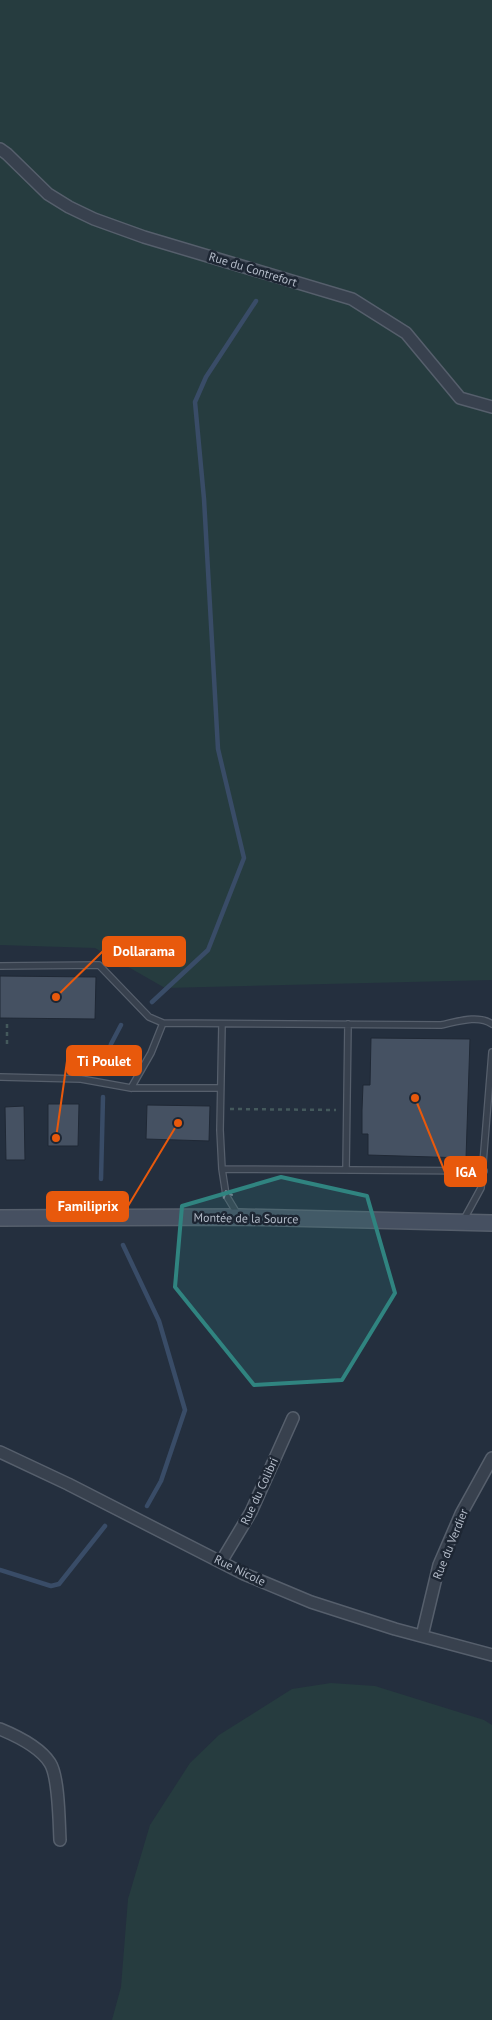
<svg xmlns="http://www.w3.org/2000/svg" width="492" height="2020" font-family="'PT Sans',sans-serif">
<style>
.green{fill:#263c3f}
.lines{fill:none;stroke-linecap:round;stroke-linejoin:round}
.stream{stroke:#394c67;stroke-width:4.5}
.building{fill:#455162;stroke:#1f2835}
.service-casing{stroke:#565f6c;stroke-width:8}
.minor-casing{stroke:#565f6c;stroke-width:14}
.secondary-casing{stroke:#565f6c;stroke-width:18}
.path{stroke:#44595c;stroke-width:2.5;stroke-dasharray:4 4;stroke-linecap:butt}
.service{stroke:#38414e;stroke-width:5.5}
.minor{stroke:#38414e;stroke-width:11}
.secondary{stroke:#465061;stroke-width:15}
.oneway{stroke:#7c8592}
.marked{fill:#308480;fill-opacity:0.2;stroke:#308480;stroke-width:4;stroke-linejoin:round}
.labels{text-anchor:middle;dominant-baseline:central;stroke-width:5;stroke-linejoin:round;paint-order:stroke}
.street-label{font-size:12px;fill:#b4bcc9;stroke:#1d2633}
.leader{fill:none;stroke:#e8590c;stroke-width:2}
.callout-dot{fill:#e8590c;stroke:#1d2633;stroke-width:2}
.callout{fill:#e8590c;stroke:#e8590c;stroke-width:2}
.callout-label{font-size:14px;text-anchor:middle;font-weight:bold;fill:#fff}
</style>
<rect width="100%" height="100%" fill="#242f3e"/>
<!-- green -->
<path class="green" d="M0,0H492V980L165,988L95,948L0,945Z
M331,1683L375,1686L484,1720L492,1725V2020H112L121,1987L128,1899L150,1825L190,1763L219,1735L292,1689Z"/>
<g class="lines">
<!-- stream -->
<path class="stream" d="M152,1002L208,950L244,858L218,749L204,499L195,402L206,377L256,301
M104,1070L111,1044L121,1025
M101,1179L103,1097
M123,1245L159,1321L185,1410L161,1481L147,1506
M0,1570L51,1586L59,1584L105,1526"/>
</g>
<!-- building -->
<path class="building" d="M0,976L96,977L95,1019L0,1018Z
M371,1038L470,1039L466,1158L368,1155V1134H362V1110L363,1085H370Z
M48,1104H79L78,1146H48Z
M147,1105L210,1106L209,1141L146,1139Z
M24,1106L25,1160H6L5,1107Z"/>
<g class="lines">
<!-- service casing -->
<g class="service-casing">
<path id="service" d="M0,966L99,965L149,1017L163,1023L441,1025C456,1022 478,1014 492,1024
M222,1024L220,1130L222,1169L226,1195L238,1215
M0,1077L81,1079L131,1088H220
M131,1088L151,1053L163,1023
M222,1169L484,1171
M346,1170L348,1024
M463,1221L481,1188L492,1052"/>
</g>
<!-- minor casing -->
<g class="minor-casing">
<path id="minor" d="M0,149L7,154L48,194L69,207L94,219L144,237L352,299L406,333L460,398L492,407
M0,1452L68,1484L244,1574L311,1602L395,1629L492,1655
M221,1562L251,1512L293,1418
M422,1636L439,1565L461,1514L492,1458
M0,1729C17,1736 40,1747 50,1763C59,1777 59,1822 60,1840"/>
</g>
<!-- secondary casing -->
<g class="secondary-casing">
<path id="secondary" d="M0,1218L239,1217L492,1223"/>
</g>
<!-- path -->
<path class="path" d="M7,1044V1021
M230,1109L336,1110"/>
<!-- service -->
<use href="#service" class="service"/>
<!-- minor -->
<use href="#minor" class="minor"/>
<!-- secondary -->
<use href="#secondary" class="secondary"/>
</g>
<!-- one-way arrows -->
<defs><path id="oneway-chevron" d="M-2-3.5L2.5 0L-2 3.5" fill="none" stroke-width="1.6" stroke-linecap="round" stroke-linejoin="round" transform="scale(1.25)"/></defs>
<use class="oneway" href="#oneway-chevron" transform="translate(227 1194) rotate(-110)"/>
<!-- marked area -->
<path class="marked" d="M281,1177L367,1196L395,1293L342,1380L254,1385L175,1287L182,1206Z"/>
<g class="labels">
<!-- street labels -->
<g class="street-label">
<text transform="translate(253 269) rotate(17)">Rue du Contrefort</text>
<text transform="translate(246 1218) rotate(1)">Montée de la Source</text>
<text transform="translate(259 1491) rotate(-65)">Rue du Colibri</text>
<text transform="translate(450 1544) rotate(-68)">Rue du Verdier</text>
<text transform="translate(240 1570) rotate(26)">Rue Nicole</text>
</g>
</g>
<!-- callouts -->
<path class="leader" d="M56 997L103 951M56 1138L67 1061M415 1098L445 1172M178 1123L128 1206"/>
<g class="callout-dot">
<circle cx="56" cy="997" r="5"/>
<circle cx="56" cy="1138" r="5"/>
<circle cx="415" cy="1098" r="5"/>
<circle cx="178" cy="1123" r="5"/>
</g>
<g class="callout">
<rect x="103" y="937" width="82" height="29" rx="5"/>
<rect x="67" y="1046" width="74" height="29" rx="5"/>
<rect x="445" y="1157" width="41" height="29" rx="5"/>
<rect x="47" y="1192" width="81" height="29" rx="5"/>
</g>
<g class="callout-label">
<text x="144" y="956">Dollarama</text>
<text x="104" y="1066">Ti Poulet</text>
<text x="466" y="1177">IGA</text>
<text x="88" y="1211">Familiprix</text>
</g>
</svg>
